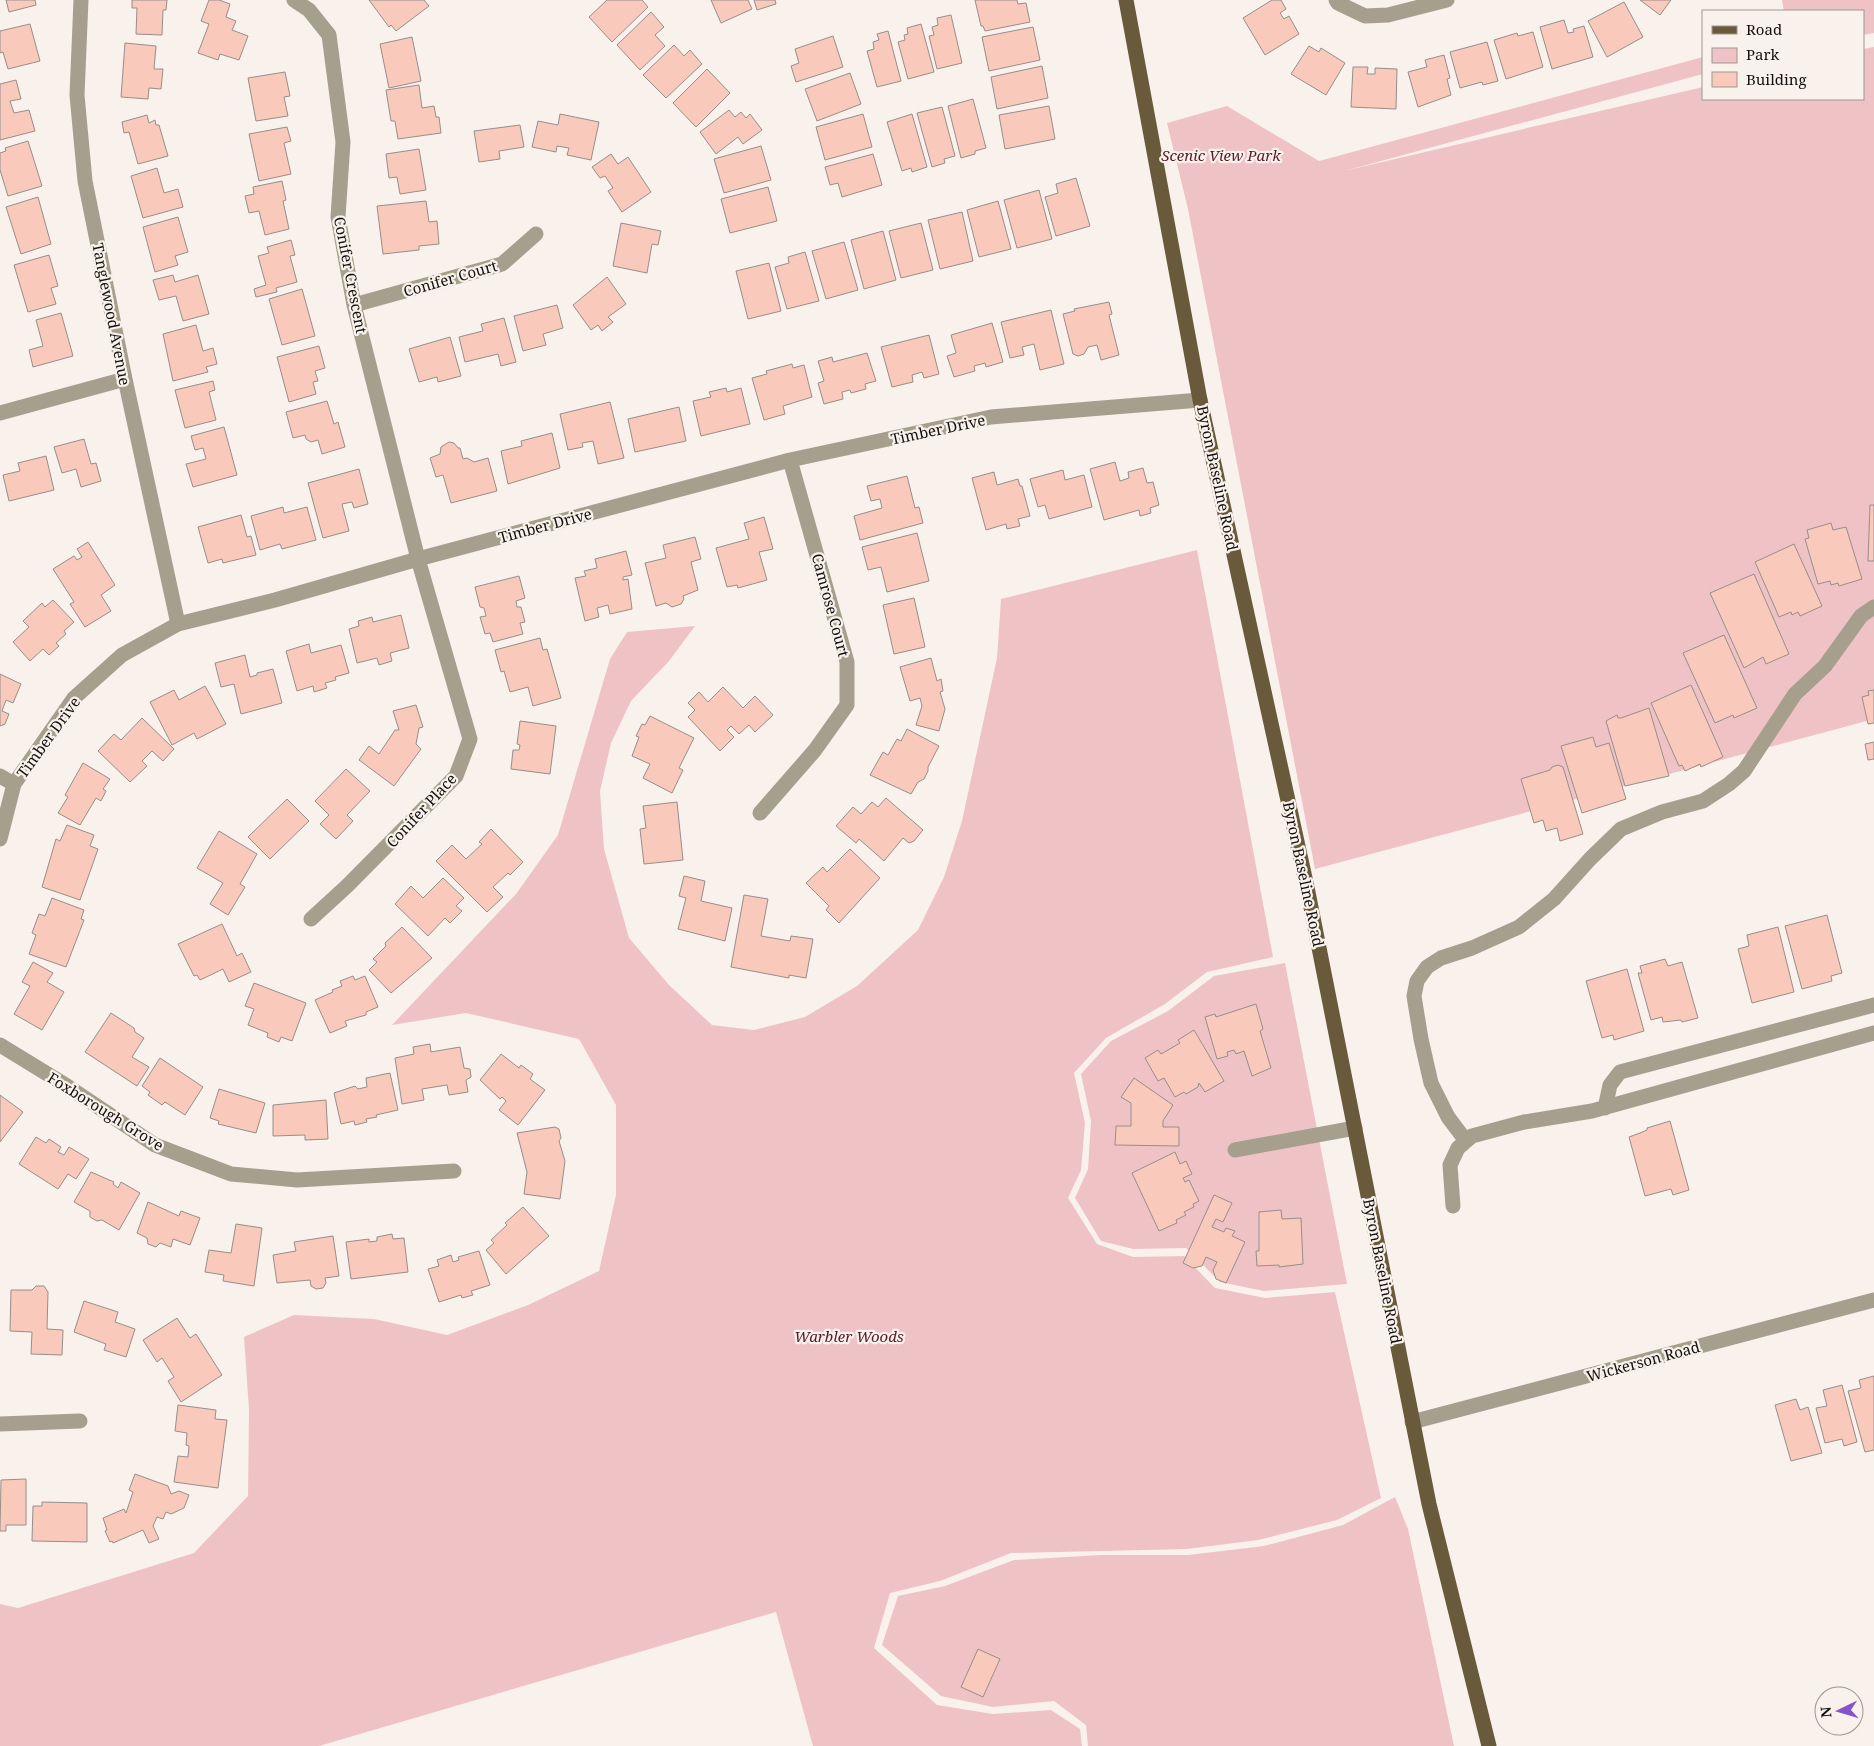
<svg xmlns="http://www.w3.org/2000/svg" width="1874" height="1746" font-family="'Noto Serif',serif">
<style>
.green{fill:#efc3c6}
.building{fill:#f9c9bb;stroke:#978e8b}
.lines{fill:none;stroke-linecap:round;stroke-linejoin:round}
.minor{stroke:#a79f8d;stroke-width:15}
.major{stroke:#685a3b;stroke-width:15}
.labels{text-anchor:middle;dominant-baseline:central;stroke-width:4.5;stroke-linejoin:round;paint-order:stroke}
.park-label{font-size:15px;font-style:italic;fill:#571c26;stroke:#f9f1eb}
.street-label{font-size:15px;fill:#13110f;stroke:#f9f1eb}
</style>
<rect width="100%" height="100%" fill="#f9f1eb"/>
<!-- green -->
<path class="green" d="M1782,0H1874V33L1863,35V11H1784Z
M1874,47V719L1315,869L1188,209L1167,123L1227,106L1319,161L1703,57V74L1348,170L1703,87V99H1863V49Z
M1197,550L1273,957L1207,972L1165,1004L1106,1038L1074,1073L1085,1123L1081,1170L1068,1198L1097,1244L1133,1257L1184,1256L1215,1288L1265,1298L1335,1292L1381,1498L1337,1520L1258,1540L1187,1549L1011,1553L940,1581L890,1593L874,1648L937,1705L993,1714L1051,1710L1080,1729L1082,1746H813L776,1612L319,1746H0V1604L18,1608L194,1553L248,1496L249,1410L244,1337L294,1315L374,1319L447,1335L528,1305L599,1271L616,1195V1105L579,1039L466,1013L392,1025L516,894L558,835L610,659L627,632L695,626L669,661L631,701L611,743L600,791L604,849L629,938L669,985L712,1025L754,1030L805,1017L857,986L918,930L944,877L962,821L997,658L1001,599Z
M1285,963L1347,1284L1264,1291L1220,1282L1186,1248L1133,1249L1101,1241L1075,1198L1088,1169L1091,1121L1081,1074L1111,1041L1168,1011L1214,976Z
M1395,1497L1408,1529L1454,1746H1088L1086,1725L1054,1701L993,1707L941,1696L882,1645L898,1596L945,1586L1014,1560L1100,1555H1188L1264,1546L1343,1525Z"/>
<!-- building -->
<path class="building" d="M6,0H35L36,5L9,12Z
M132,0H167L166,10H163L162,35L136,34L137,8H132Z
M209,0H219L230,4L226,17L236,21L232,30L248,36L239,60L220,54L218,60L198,53L209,24L201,21Z
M369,0H424L429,6L396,31L391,25L389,27Z
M607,0H642L648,7L612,42L589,17Z
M711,0H748L752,9L721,23Z
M754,0H775L776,4L757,10Z
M975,0H1017L1018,4L1026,3L1030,22L985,31L983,26H981Z
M1272,0H1281L1286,9L1280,13L1284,19L1289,16L1299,34L1265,55L1243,18Z
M1640,0H1671L1660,15Z
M1624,2L1643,37L1607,57L1588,21Z
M651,12L664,27L655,35L665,46L640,70L617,45Z
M951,15L962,63L937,69L929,36L934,35L932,27L938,25L937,18Z
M1564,20L1568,33L1574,32L1573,29L1584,26L1593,57L1552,69L1540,27Z
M30,24L40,61L8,69L3,52L0,53V31Z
M921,24L934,72L908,79L898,42L905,40L904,35L908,34L907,28Z
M1033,27L1040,60L989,71L982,37Z
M888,31L901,81L877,87L867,51L874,49L873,42L879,40L877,34Z
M1533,32L1543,67L1506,79L1494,40L1517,33L1518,36Z
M833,36L843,67L796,82L791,66L799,63L795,49Z
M412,37L421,81L389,88L380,44Z
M1487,42L1498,81L1483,85L1482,82L1460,88L1450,52Z
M125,43L156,46L154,69H163L161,89L149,88L148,99L121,97Z
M674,45L684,56L690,50L702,64L666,98L643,75Z
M1309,46L1319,52L1321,48L1345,63L1326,95L1291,74Z
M1444,55L1450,78L1447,79L1451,95L1418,107L1408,72L1427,67L1425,60Z
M1042,66L1048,98L997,109L991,77Z
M1353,67H1368L1367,74H1375V68L1397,69L1396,109L1351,107Z
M707,69L730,93L696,127L673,103Z
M285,72L290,96L284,97L288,116L256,121L248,78Z
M850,73L861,104L817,121L805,89Z
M16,80L21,99L10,101L14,113L29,110L35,131L0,140V84Z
M419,85L422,108L434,106L436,117H439L441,133L398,139L395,121H391L386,90Z
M973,99L986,148L975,151V154L961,158L948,106Z
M1049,106L1055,139L1005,149L999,115Z
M942,107L955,156L944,159L945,163L932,167L917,113Z
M729,110L735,117L741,112L746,118L750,114L762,130L743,144L738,137L716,154L700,132Z
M560,114L599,122L591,160L567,155L569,148L557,146L556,152L532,147L538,121L558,125Z
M863,114L872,147L825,160L816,127Z
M912,114L927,167L912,172L911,168L902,171L887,122Z
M147,115L149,123L155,120L156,125H159L168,156L138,164L129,132L124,133L122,122Z
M520,125L524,147L499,151L500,159L479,162L474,131Z
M287,127L291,141L284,143L291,174L259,181L249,134Z
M28,141L42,186L8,196L0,170V153L6,151L5,148Z
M761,146L771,180L724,193L714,159Z
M419,149L426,190L400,194L397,177L389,178L386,154Z
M611,154L618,164L628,157L651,192L622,212L608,191L613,188L605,176L600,178L592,167Z
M873,154L882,185L842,197L838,183L830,185L825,167Z
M157,168L164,193L178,189L183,207L143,218L131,176Z
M1076,178L1090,226L1056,236L1045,197L1058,193L1056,184Z
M282,181L286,200L283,201L289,229L265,235L259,211L249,213L245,196L254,194L253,187Z
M768,187L777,221L730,233L721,199Z
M1039,190L1052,239L1017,248L1004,200Z
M38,197L51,244L21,254L6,207Z
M426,201L429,222L437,221L439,244L419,246V250L383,254L377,206Z
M998,201L1011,249L979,257L967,210Z
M962,212L973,261L940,269L928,220Z
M178,217L188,252L175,256L178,265L155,272L143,227Z
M621,223L661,231L658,245L652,244L647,273L613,266Z
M921,223L933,270L901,278L889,231Z
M883,231L896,280L864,289L851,240Z
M291,240L295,255L290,256L297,282L276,288L277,292L256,297L254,289L266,285L258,256L269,253L267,247Z
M844,242L858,290L826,299L812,251Z
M805,252L819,301L787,309L775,267L789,263L788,257Z
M49,255L58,286L51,288L56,304L28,312L14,265Z
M769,263L781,311L748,319L736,271Z
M173,275L175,282L198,275L209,314L183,321L176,296L159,300L153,280Z
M607,277L626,304L608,317L613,322L602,331L598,325L591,330L573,305Z
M302,289L315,336L282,345L269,299Z
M1109,302L1112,314L1109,315L1119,355L1101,360L1097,345L1088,347L1084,354L1078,356L1073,354L1063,314L1075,311L1074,309Z
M557,305L563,328L543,334L546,345L523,351L514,316Z
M1051,310L1064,364L1040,370L1034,344L1022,347L1024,355L1010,358L1001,322Z
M61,313L73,356L33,367L29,350L43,346L36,320Z
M504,318L516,362L501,366L498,354L465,362L459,337L483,331L481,324Z
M992,323L1003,362L986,367L985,363L974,366L975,371L954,377L947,356L956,353L951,335Z
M196,325L203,351L213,348L217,364L206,367L208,372L173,381L163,334Z
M929,335L939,374L924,378L922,372L912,375L913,382L892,387L881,347Z
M450,337L461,376L438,382L437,377L419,382L409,349Z
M319,346L325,368L315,371L318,381L313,382L316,394L289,402L277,357Z
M867,353L876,381L865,384L866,389L851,393L850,390L842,392L843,399L824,404L818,383L824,381L818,361L832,357L833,362Z
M792,364L793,368L804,365L812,397L783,406L785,414L764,420L752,378L767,374L766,371Z
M213,381L215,390L209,392L216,420L185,428L175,390Z
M726,388L727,392L741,388L750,424L701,436L693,401L711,397L709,392Z
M327,401L334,424L338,422L345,447L322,454L318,440L311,442L306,439L305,435L293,438L286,412Z
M610,402L624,458L598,464L593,441L582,443L583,447L568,450L560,414Z
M679,407L686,441L635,452L628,419Z
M224,427L237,475L193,487L186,464L206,459L203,448L195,450L191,436Z
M552,433L560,468L508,484L501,451L522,446L521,441Z
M84,439L91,464L96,463L101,481L81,487L76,469L62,473L54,447Z
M449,442L454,443L458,448H460L463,459L467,458L474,462L488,458L497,491L451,503L443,475L436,477L430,458L440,454L441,447Z
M46,456L54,490L9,501L3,475L20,471L18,463Z
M1115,462L1120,481L1129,478L1128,472L1143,468L1147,483L1153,482L1159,505L1150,508L1151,513L1140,516L1139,510L1104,520L1090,469Z
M359,469L368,504L354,508L352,502L342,504L349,531L323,538L308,483Z
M1063,470L1065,480L1084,475L1092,507L1049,519L1045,505L1038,507L1030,479Z
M994,472L997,485L1018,479L1020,486H1022L1030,516L1018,519L1020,526L1007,529L1006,524L986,530L972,478Z
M907,476L915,508L919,507L923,523L860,540L854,516L882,508L880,499L871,501L867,486Z
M1870,505H1874V561H1868Z
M283,507L284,513L307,507L316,540L282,549L280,544L260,550L251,516Z
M241,515L247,537L251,536L256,555L223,563L222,559L208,563L198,527Z
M764,517L773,549L759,552L767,580L738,588L737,585L727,587L716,548L749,539L744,523Z
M1831,523L1833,530L1846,527L1862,579L1839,586L1838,583L1831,585L1830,581L1818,584L1805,539L1809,538L1807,530Z
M917,533L929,581L887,592L881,567L868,570L862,547Z
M695,537L701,559L691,562L698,590L683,596L684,599L681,604L672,607L666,603L656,606L645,563L666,558L663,545Z
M88,542L115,585L101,595L111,611L85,627L70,604L74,602L53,569L74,556L77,560L82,557L77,549Z
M1794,544L1822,606L1800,616L1798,612L1792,615L1791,612L1779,617L1755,562Z
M626,551L632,575L623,577V580L628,579L632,609L610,614L608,605L597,608L599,617L585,621L575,578L586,576L584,571L597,568L595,559Z
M1754,574L1789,654L1766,664L1763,657L1744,668L1710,593Z
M519,576L525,598L516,601L517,607H521L525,622L520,623L523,634L493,642L490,633L485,634L480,617L486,616L484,608L480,607L475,587Z
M914,598L925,647L894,654L883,605Z
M53,600L74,622L64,631L66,634L56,643L59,646L49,655L43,649L30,661L13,642L29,627L23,621L42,603L45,607Z
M401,615L409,648L390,653L392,661L379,665L377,658L357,663L349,629L359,626L358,621L372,617L373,622Z
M1724,635L1757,708L1734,718L1733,715L1715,723L1683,653Z
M540,638L543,650L547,649L561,698L533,706L528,687L510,692L504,671L501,672L495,650Z
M309,644L311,653L341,645L349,673L335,677L336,680L325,683L327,688L314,692L313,686L297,691L286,651Z
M245,655L250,677L257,675V673L273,669L282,703L241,714L234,684L221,687L215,663Z
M931,658L937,681L941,679L943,691L940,692L945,709L939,731L916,725L922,706L920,698L910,701L900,667Z
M0,674L21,684L13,703L6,700L2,711L9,714L5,724L0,726Z
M1691,685L1723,757L1701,767L1700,764L1685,771L1682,765L1679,766L1651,703Z
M205,686L226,724L197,739L194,733L172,745L150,702L174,690L179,700Z
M723,687L743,708L755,696L773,715L755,732L749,725L739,734L731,726L727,730L734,737L720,751L688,717L695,710L688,703L699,692L708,702Z
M1874,690V723L1868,724L1862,697L1869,695L1868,691Z
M416,705L423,727L419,728L416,744L421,749L394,786L359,760L369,746L379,754L395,730H399L393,711Z
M1649,708L1669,776L1625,786L1606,721L1617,715L1618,718H1621Z
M650,716L694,738L679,768L683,770L672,793L643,778L650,764L632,756L639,737L636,736L642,724L645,725Z
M142,718L174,749L163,761L152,751L142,761L147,766L130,782L98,751L114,734L121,740Z
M520,721L556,726L550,774L511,769L513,750H519L520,745L517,744Z
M907,729L939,746L928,767V771L924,779L918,782L911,794L870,775L883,752L888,755L897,739L901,741Z
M1593,737L1596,747L1609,743L1626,799L1582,813L1561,746Z
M1874,742V759L1868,760L1865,744Z
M83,763L110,779L103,789L106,791L101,801L96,798L80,825L58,813L68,797L65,795Z
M1558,765L1563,767L1583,834L1560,841L1557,828L1546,831L1543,820L1534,823L1521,779L1550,770L1552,767Z
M346,769L370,791L347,815L353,821L336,839L320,824L329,815L315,801Z
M886,798L923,830L914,841L909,843L903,838L884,861L859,839L856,843L836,826L853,807L861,814L872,802L878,807Z
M287,799L309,821L270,859L248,837Z
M677,802L683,860L644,864L640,829L646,828L643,806Z
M67,825L94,835L90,846L98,849L80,900L42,887L56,839L60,841Z
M491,829L523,862L510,875L508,873L493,887L503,897L487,912L436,861L452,845L466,859L482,844L479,842Z
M219,831L257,854L240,884L245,887L228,915L210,904L223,883L197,868Z
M850,849L880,878L839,923L826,910L829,906L806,883L823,867L827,872Z
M684,876L705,881L701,901L732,908L725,941L678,929L686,898L679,896Z
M443,878L464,898L456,906L462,911L450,923L445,918L428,936L395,904L411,886L423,898Z
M744,895L768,899L761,936L790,941L791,936L813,939L806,978L789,975V978L731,967Z
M52,898L84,910L81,919L84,920L66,967L29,954L36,935L32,933L39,914L45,916Z
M1827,915L1842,973L1831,976L1832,981L1802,989L1785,926Z
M222,924L237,956L242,953L251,972L229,982L223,969L200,980L197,975L194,976L178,944Z
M402,927L432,958L391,993L369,970L377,962L373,959L386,946L385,943Z
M1778,927L1794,992L1752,1003L1738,949L1749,946L1747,935Z
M1665,959L1668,966L1682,962L1698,1018L1682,1022L1681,1020L1663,1022L1662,1017L1651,1020L1638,973H1642L1640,966Z
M33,962L53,973L47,982L64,992L42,1030L14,1014L30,986L22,982Z
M1627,969L1644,1031L1614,1040L1613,1035L1602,1038L1586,981Z
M353,976L355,980L365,976L378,1007L366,1012V1015L345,1021L347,1026L330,1033L315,1000L333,992L332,990L342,986L340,981Z
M254,983L306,1003L292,1041L281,1037L279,1042L267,1037L268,1033L248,1025L254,1009L245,1006Z
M1256,1004L1263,1029L1260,1031L1271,1068L1252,1076L1244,1051L1236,1054L1234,1050L1227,1052L1228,1056L1217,1059L1205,1017L1215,1014L1216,1017Z
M111,1013L134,1028L135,1032L144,1038L132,1057L149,1067L137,1086L85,1052Z
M1194,1030L1224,1081L1205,1092L1199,1083L1198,1087L1186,1094L1184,1092L1175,1097L1164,1078L1158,1081L1145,1058L1158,1050L1161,1054L1180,1043L1178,1040Z
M430,1044L431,1052L460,1047L464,1068L470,1069L471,1077L466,1080L468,1092L449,1095L447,1085L422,1089L424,1100L402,1104L395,1058L414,1054L413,1047Z
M501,1054L519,1068L521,1065L533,1074L530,1079L545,1090L518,1125L499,1110L506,1101L502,1097L500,1099L480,1080Z
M160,1058L203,1087L185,1115L165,1102L162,1105L148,1095L150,1092L142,1086Z
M390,1073L398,1110L376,1115L377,1117L366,1119L367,1122L355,1125L354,1121L341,1124L334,1093L355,1086L358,1089L367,1087L366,1078Z
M1134,1078L1173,1105L1163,1121V1127H1179V1146L1115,1145L1116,1126H1131V1103L1121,1097Z
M219,1089L265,1103L256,1133L218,1124L219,1121L210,1118Z
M0,1095L23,1112L0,1142Z
M326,1100L328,1139L305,1140V1135L273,1136V1105Z
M1670,1121L1689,1190L1673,1195L1671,1189L1645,1196L1629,1137L1640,1133L1647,1130V1128Z
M555,1127L559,1129L561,1138L559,1141L565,1161L560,1199L524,1194L527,1172L517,1133Z
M36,1137L46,1143L49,1139L61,1147L58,1152L64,1155L69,1147L89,1159L76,1179L68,1174L58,1189L19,1164Z
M1175,1152L1180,1164L1186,1161L1192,1174L1183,1178L1185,1182L1189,1180L1199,1201L1193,1204L1194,1207L1184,1212L1186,1215L1176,1220L1177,1223L1159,1231L1132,1173Z
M91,1172L114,1182L113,1184L118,1188L121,1182L140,1193L119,1230L102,1220L97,1221L90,1217V1211L74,1202Z
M1214,1195L1232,1203L1223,1222L1216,1219L1212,1227L1224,1232L1226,1228L1235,1231L1232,1236L1245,1242L1226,1283L1216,1279L1213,1270L1217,1262L1206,1257L1202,1266L1193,1268L1183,1263Z
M148,1202L179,1216L181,1211L200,1218L190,1245L173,1239L171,1247L160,1243L156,1247L148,1244L147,1238L137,1233Z
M523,1207L549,1236L506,1274L486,1250L494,1243L491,1240L507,1225L505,1223Z
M1281,1210L1282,1219L1301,1218L1303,1264L1279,1267V1265L1257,1266L1256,1251H1259V1212Z
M236,1224L262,1228L254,1286L223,1281L224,1275L205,1272L209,1250L231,1253Z
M392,1234L393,1239L404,1238L408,1272L351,1279L346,1242L369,1239V1242L377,1241V1237Z
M333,1236L339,1276L325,1278L326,1283L323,1288L316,1289L311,1286L310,1280L277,1283L273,1255L296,1251L294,1242Z
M479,1251L490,1285L471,1291L473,1295L462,1298L461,1295L439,1302L428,1269L439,1266L437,1260L451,1255L453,1262L459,1260L458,1257Z
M36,1286H44L48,1292L47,1329L63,1330L62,1355L31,1354L32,1332L10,1331L11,1290H32Z
M84,1301L118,1312L115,1322L135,1329L126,1357L104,1350L106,1344L74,1332Z
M177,1318L190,1338L196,1334L222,1375L181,1402L168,1381L174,1377L162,1358L157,1362L143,1340Z
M1874,1376V1450L1865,1452L1848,1391L1861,1388L1859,1380Z
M1842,1385L1857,1442L1844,1446L1842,1439L1825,1443L1816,1408L1827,1406L1823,1390Z
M1796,1399L1800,1410L1808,1407L1822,1453L1791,1461L1775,1405Z
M178,1405L216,1410L215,1419L227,1420L218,1488L174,1482L178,1456L188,1457L189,1446L186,1445L187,1433L175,1431Z
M135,1474L168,1486L171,1494L179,1491L189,1495L184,1508L171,1514L166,1512L163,1519L157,1517L153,1526L159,1539L149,1543L143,1530L113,1543L112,1541L110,1542L105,1531L107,1530L103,1518L124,1509L126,1513L133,1492L129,1490Z
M26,1479V1525H6V1531H0L1,1480Z
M42,1502L87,1503V1542L32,1541L33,1506H42Z
M978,1649L1000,1659L983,1697L961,1687Z"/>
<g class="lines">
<!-- minor -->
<path class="minor" d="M81,0L77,95L85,181L125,379L178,624
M294,0L309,10L329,35L343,142L338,217L354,305L418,559L470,739L456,776L347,886L311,919
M1336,0L1338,3L1365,16L1388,15L1447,0
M354,305L502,264L536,234
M0,413L125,379
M0,776L14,784
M760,813L815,750L847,705V662L790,460
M0,839L14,784L74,698L122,655L178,624L275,600L418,559L790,460L991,417L1200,400
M0,1045L67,1086L155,1145L231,1174L297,1180L454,1171
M1605,1108L1610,1085L1620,1072L1874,1005
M1466,1141L1448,1117L1431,1083L1421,1039L1414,996L1417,981L1427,967L1441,958L1472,948L1519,927L1554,899L1590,859L1621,829L1662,812L1703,801L1729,784L1744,771L1795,694L1825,666L1861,616L1874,607
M1235,1150L1355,1128
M1453,1206L1450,1165L1458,1148L1472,1136L1524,1122L1592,1111L1874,1033
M1412,1422L1874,1300
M0,1424L80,1421"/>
<!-- major -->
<path class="major" d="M1126,0L1200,400L1307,887L1429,1504L1489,1746"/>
</g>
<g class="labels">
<!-- park labels -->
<g class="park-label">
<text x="1221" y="155">Scenic View Park</text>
<text x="849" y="1336">Warbler Woods</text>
</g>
<!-- street labels -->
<g class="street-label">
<text transform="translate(351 275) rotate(79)">Conifer Crescent</text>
<text transform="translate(450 278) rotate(-16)">Conifer Court</text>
<text transform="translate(112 314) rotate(79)">Tanglewood Avenue</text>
<text transform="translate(938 429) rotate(-12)">Timber Drive</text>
<text transform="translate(1218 478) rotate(78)">Byron Baseline Road</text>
<text transform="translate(545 525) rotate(-15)">Timber Drive</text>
<text transform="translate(831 605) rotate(75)">Camrose Court</text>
<text transform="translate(48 737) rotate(-54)">Timber Drive</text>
<text transform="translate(421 810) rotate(-47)">Conifer Place</text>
<text transform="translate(1304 874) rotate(78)">Byron Baseline Road</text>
<text transform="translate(106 1111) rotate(32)">Foxborough Grove</text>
<text transform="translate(1383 1271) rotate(79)">Byron Baseline Road</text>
<text transform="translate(1643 1361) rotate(-15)">Wickerson Road</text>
</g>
</g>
<!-- legend -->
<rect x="1702" y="10" width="162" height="90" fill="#f9f1eb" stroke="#9d9793"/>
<rect x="1712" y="26" width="25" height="8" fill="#685a3b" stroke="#9d9793"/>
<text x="1746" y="35" font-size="15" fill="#13110f">Road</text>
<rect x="1712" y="48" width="25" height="15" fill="#efc3c6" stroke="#9d9793"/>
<text x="1746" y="60" font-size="15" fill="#13110f">Park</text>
<rect x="1712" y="72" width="25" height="15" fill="#f9c9bb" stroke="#9d9793"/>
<text x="1746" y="85" font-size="15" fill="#13110f">Building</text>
<!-- north arrow -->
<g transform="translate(1839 1711) rotate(265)"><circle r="24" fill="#f9f1eb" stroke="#9d9793"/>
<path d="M0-4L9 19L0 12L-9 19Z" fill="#8753cb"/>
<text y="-8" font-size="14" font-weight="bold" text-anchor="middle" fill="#13110f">N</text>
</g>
</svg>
